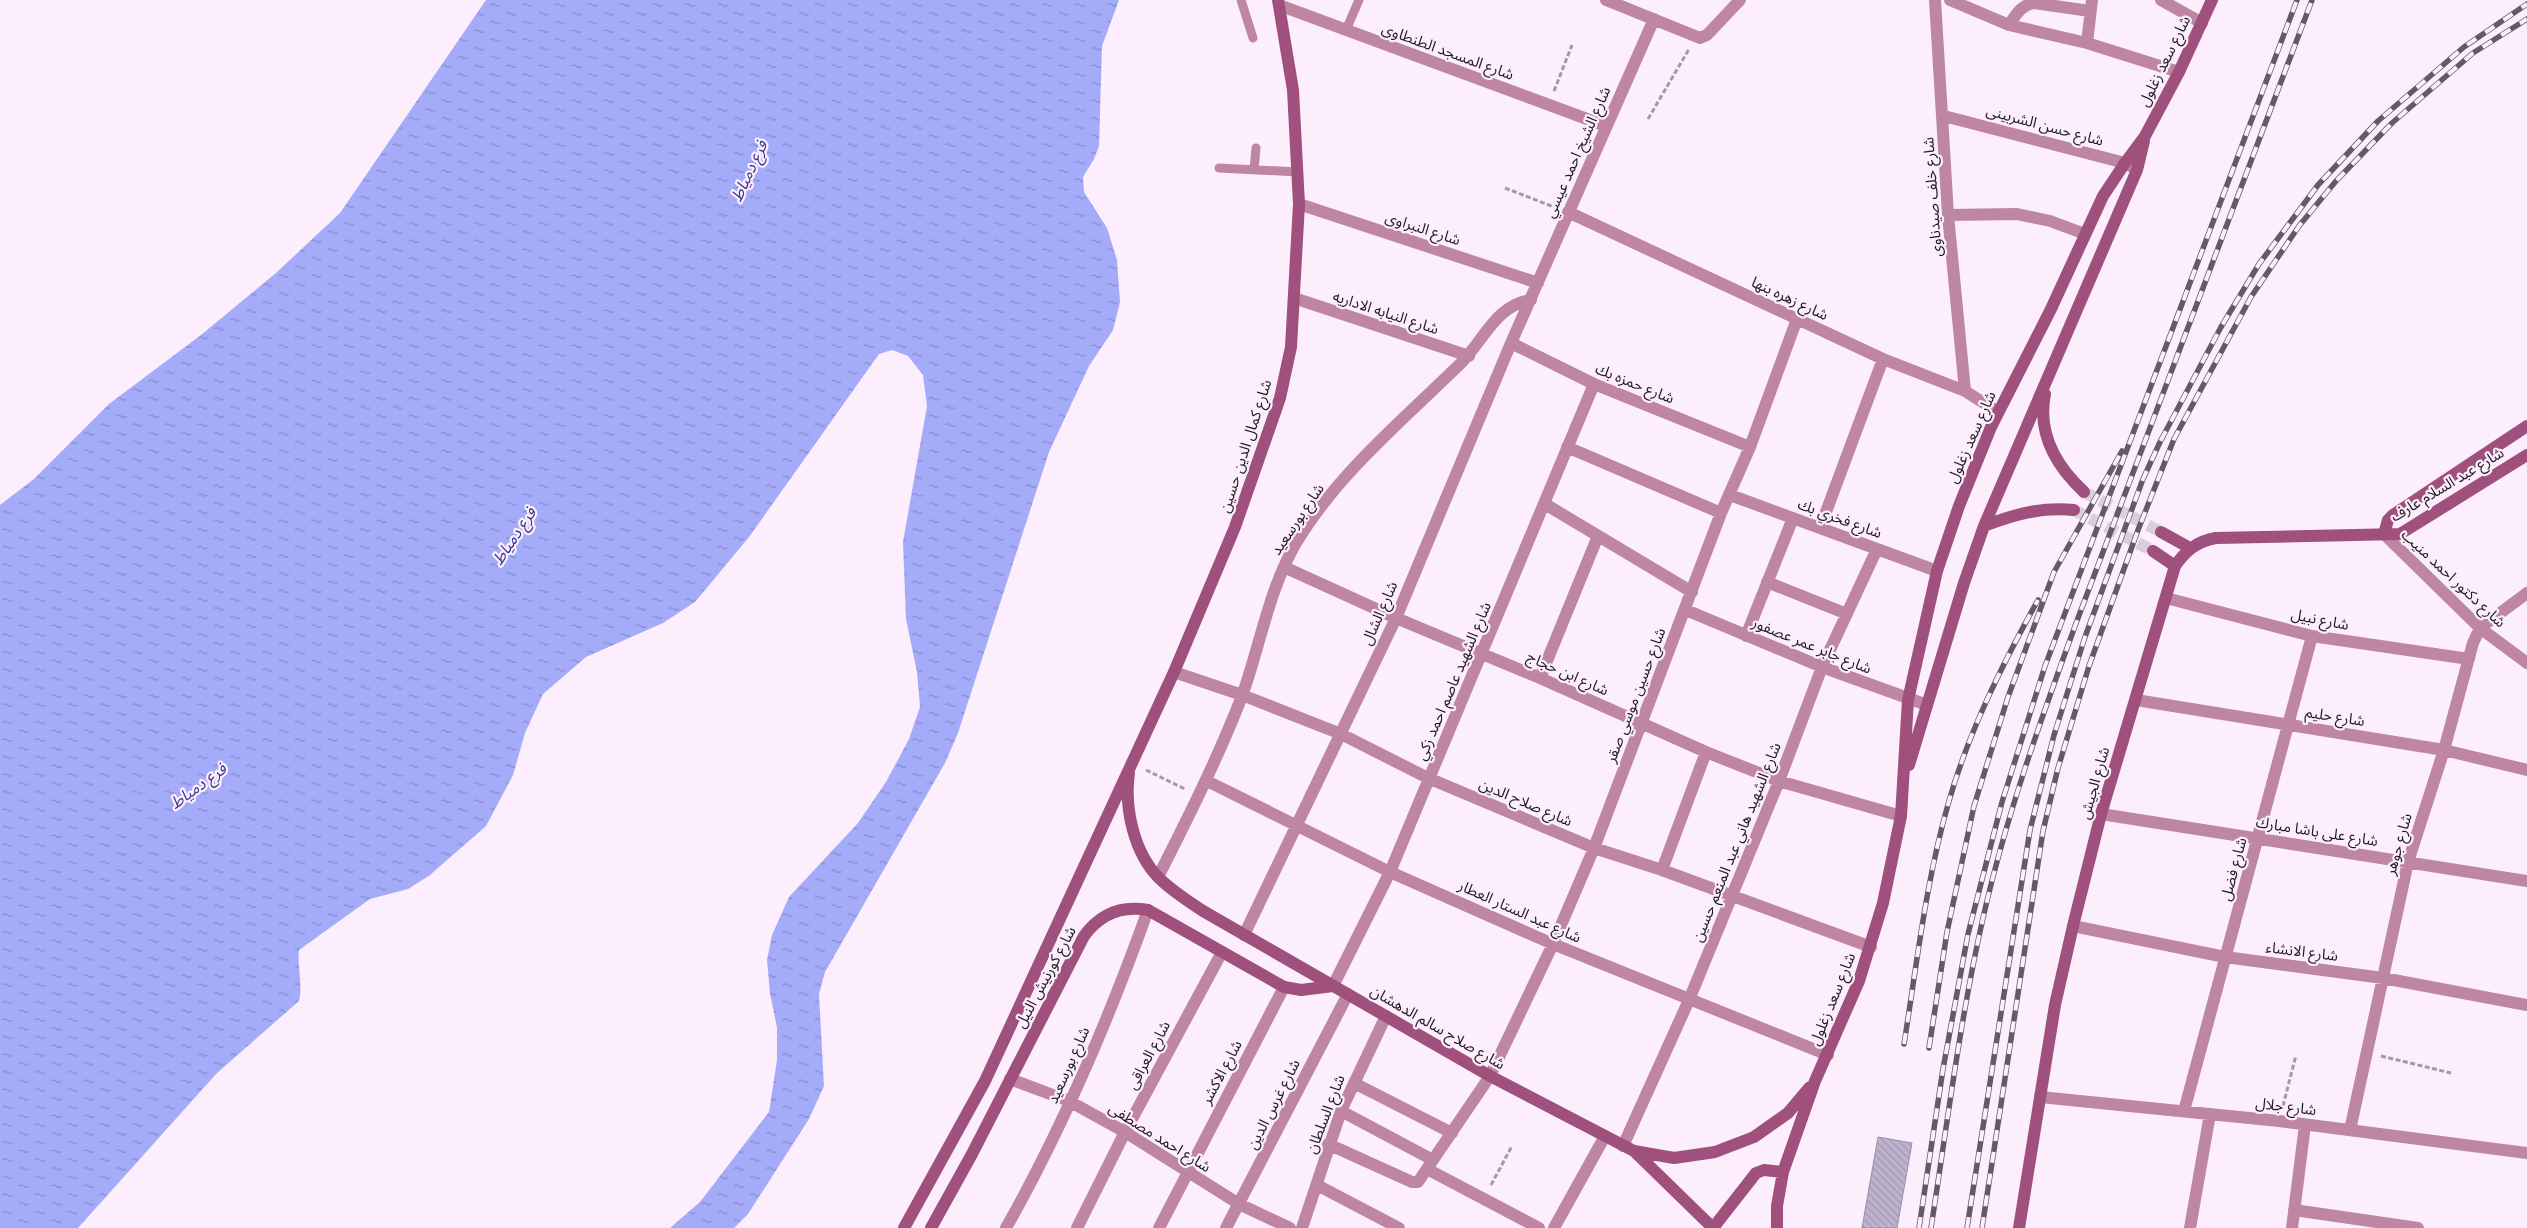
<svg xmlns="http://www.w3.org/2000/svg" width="2527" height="1228" font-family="'Public Sans','Noto Sans Arabic',sans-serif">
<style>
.water{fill:url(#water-ripples)}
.building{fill:url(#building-back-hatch);stroke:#978da8}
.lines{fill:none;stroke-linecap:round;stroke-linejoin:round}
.secondary-tunnel{stroke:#dbcedc;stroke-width:12;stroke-dasharray:12 6;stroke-linecap:butt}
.path{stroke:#a499a5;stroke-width:3;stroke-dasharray:5 2.5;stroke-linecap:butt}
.lane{stroke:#be86a3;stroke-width:9}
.street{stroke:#be86a3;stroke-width:12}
.secondary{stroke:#9f507c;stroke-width:12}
.rail-casing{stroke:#645a65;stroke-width:5.5}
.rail{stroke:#fceefd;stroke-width:4;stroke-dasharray:11;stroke-linecap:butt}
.labels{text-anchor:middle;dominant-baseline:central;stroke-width:4.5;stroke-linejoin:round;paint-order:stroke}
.street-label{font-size:15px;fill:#221a23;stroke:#fceefd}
.water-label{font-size:16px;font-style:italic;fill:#3b3790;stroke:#fceefd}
</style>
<defs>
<pattern id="water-ripples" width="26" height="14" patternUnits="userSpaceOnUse" patternTransform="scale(1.25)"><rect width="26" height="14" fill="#a4abf9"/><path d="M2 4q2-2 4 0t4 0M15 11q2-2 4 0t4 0" fill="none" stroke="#858ac9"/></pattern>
<pattern id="building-back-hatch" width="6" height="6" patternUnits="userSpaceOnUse" patternTransform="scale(1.25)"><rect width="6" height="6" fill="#bdb3ce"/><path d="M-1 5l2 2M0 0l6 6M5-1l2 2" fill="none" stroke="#a299b1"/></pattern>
</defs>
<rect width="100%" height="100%" fill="#fceefd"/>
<!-- water -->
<path class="water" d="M486,0H1119L1102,46L1099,146L1094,159L1083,177L1084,192L1107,228L1117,260L1120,302L1113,330L1089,366L1049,452L958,733L945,763L825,972L819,994L824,1086L809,1119L748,1214L734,1228H670L700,1202L769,1112L777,1060V1028L770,993L767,960L772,935L789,897L858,823L886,782L909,739L920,707L917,672L906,619L903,542L927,406L923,375L908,356L892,350L879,354L749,537L695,602L663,623L586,657L543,694L525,733L513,775L486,826L430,875L408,889L370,899L299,950C297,968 303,984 299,1001L217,1073L78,1228H0V505L34,479L109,404L201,335L276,273L340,213Z"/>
<!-- building -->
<path class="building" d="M1878,1137L1912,1143L1897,1228H1862Z"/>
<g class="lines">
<!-- secondary-tunnel -->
<path class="secondary-tunnel" d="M2084,492L2161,532
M2074,510L2153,551"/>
<!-- path -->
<path class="path" d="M1554,91L1572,45
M1648,119L1689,49
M1505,188L1554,207
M1146,770L1185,789
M2381,1056L2451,1073
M2283,1106L2296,1055
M1491,1185L1512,1146"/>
<!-- lane -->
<path class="lane" d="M1241,0L1253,38
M1346,30L1359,0
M1219,168L1298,172
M1254,170L1256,148"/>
<!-- street -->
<path class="street" d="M1606,0L1700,38L1707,35L1740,0
M1935,0L1948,215L1965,391
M1950,0L2009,25L2087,43L2179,72
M2161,0L2202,23
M1279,5L1606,126
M2009,25C2016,15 2021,5 2034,3L2090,11
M2087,43L2092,0
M1944,116L2125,163L2134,168
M1299,204L1538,283
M1568,212L1883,359L1965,391L1998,412
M1948,215L2017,214L2050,221L2085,234
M1294,298L1469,356
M1511,343L1594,384L1750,447
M1567,447L1721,513
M1730,495L1937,571
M1545,504L1692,592
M1820,528L1883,359
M2384,534L2480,628L2527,663
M1284,567L1396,618L1540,678L1706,752L1779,781L1901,816
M1767,582L1847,614
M2166,598L2312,636L2469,659
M1686,610L1822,667L1927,705
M1746,636L1793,518
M1174,672L1242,695L1341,734L1428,778L1594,848L1662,870L1871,947
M1540,678L1598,536
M2136,700L2444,750L2527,770
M1207,781L1390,872L1553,944L1828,1055
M2101,814L2527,881
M1662,870L1706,752
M1158,877C1188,818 1218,758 1242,696C1260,646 1269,589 1296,543C1338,473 1404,419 1461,363C1484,340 1496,305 1531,300
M2073,926L2225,957L2383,978L2527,1005
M1244,935L1396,618L1511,343L1654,19
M1333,986L1390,872L1594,384
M1010,1079L1069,1101L1125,1132L1239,1204L1290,1228
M1354,1083L1452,1133
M2040,1097L2279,1121L2527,1153
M1341,1111L1433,1160
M2184,1111L2312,636
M2350,1130L2408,862L2444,750L2473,643L2480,628L2527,593
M1328,1144L1412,1182H1418L1490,1076L1553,944L1594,848L1721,513L1750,447L1797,319
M1623,1146L1689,1000L1779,781L1822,667L1877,549
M1427,1169L1539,1228
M1317,1185L1399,1228
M2294,1210L2418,1228
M1006,1228C1063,1127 1109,1019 1148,910
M1077,1228L1125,1132L1222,952
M1159,1228L1284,987
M1226,1228L1348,994
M1302,1228L1341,1111L1386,1016
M1554,1228L1605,1136
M2190,1228L2210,1114
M2292,1228L2305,1125"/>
<!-- secondary -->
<path class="secondary" d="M2045,394C2037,434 2056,466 2084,492
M1984,526C2015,514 2041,507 2074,510
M2161,532L2190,548
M2384,534L2388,520L2393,515L2527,426
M2153,551L2175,566
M1909,765L1964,583L1984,526L2137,170L2144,141
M1129,773C1124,808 1134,853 1159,878C1172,891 1188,901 1203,911L1490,1076L1634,1151L1674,1158L1715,1152L1754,1137L1788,1113L1810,1087
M1634,1151L1713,1228
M904,1228L985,1081L1174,672L1235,527L1280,398L1291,347L1299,204L1293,90L1278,0
M931,1228L972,1154L1084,936C1100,914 1121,905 1148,910L1284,987L1301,990L1333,986
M1713,1228L1756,1173L1764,1170L1783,1172
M1777,1228V1206L1783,1172L1815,1081L1859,981L1883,903L1901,816L1908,700L1937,571L1959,506L1991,427L2051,309L2103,196L2125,163L2145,136L2179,72L2212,0
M2019,1228L2055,1005L2073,926L2101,814L2175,566C2186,550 2198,541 2216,538L2400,534L2527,455"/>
<!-- rail casing -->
<g class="rail-casing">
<path id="rail" d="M1904,1044C1917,963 1926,880 1949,801C1969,731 2003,663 2038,600
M1929,1048L1947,932L1974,806L2008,697L2054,572L2122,451
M1919,1228L1943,1069L1968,934L2002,802L2045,666L2297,0
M1931,1228C1947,1125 1960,1020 1983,918C2006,816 2042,716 2078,618L2312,0
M1967,1228L2030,830L2054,735L2085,637L2143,479L2160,442L2221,327L2259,264L2318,185L2378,121L2464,47L2527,4
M1982,1228L2043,831L2058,768L2089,666L2138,530L2174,439L2251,297L2299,226L2336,181L2392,123L2473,53L2527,19"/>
</g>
<!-- rail -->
<use href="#rail" class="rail"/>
</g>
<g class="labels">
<!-- street labels -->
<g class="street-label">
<text transform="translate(1448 51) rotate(20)">شارع المسجد الطنطاوى</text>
<text transform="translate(2164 61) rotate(-64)">شارع سعد زغلول</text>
<text transform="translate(2045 125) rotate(15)">شارع حسن الشربينى</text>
<text transform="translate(1577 152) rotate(-66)">شارع الشيخ احمد عيسي</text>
<text transform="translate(1932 197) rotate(-94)">شارع خلف صيدناوى</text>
<text transform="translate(1423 228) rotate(18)">شارع النبراوى</text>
<text transform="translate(1790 298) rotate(25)">شارع زهره بنها</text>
<text transform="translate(1386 312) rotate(18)">شارع النيابه الاداريه</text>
<text transform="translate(1635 383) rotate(22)">شارع حمزه بك</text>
<text transform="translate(1971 437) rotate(-66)">شارع سعد زغلول</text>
<text transform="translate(1245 446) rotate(-72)">شارع كمال الدين حسين</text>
<text transform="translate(2447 484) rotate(-31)">شارع عبد السلام عارف</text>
<text transform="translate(1840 518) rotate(20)">شارع فخري بك</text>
<text transform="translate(1297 519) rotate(-56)">شارع بورسعيد</text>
<text transform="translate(2454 578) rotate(43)">شارع دكتور احمد منيب</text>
<text transform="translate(1379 613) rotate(-66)">شارع الشال</text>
<text transform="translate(2320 619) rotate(11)">شارع نبيل</text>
<text transform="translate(1812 645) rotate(22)">شارع جابر عمر عصفور</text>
<text transform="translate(1568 673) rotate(24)">شارع ابن حجاج</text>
<text transform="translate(1453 681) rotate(-67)">شارع الشهيد عاصم احمد زكي</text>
<text transform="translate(1635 695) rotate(-69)">شارع حسين موسي صقر</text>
<text transform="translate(2335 716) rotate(9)">شارع حليم</text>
<text transform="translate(2094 783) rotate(-74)">شارع الجيش</text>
<text transform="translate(1526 802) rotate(23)">شارع صلاح الدين</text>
<text transform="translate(2317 831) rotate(9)">شارع على باشا مبارك</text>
<text transform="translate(1736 842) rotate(-68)">شارع الشهيد هاني عبد المنعم حسين</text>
<text transform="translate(2398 844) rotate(-74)">شارع جوهر</text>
<text transform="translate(2233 869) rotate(-75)">شارع فضل</text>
<text transform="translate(1520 911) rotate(24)">شارع عبد الستار العطار</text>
<text transform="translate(2302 951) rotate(7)">شارع الانشاء</text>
<text transform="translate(1045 977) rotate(-62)">شارع كورنيش النيل</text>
<text transform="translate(1832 999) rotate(-68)">شارع سعد زغلول</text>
<text transform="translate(1438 1027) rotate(30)">شارع صلاح سالم الدهشان</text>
<text transform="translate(1148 1055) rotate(-62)">شارع العراقى</text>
<text transform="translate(1068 1065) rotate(-66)">شارع بورسعيد</text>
<text transform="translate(1221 1072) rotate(-62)">شارع الاكشر</text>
<text transform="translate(1273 1104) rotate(-63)">شارع غرس الدين</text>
<text transform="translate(2286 1106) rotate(7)">شارع جلال</text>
<text transform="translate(1325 1114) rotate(-69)">شارع السلطان</text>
<text transform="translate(1160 1137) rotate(32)">شارع احمد مصطفى</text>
</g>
<!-- water labels -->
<g class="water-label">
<text transform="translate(749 171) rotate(-65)">فرع دمياط</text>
<text transform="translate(514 536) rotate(-56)">فرع دمياط</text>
<text transform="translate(198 786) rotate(-36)">فرع دمياط</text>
</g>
</g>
</svg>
